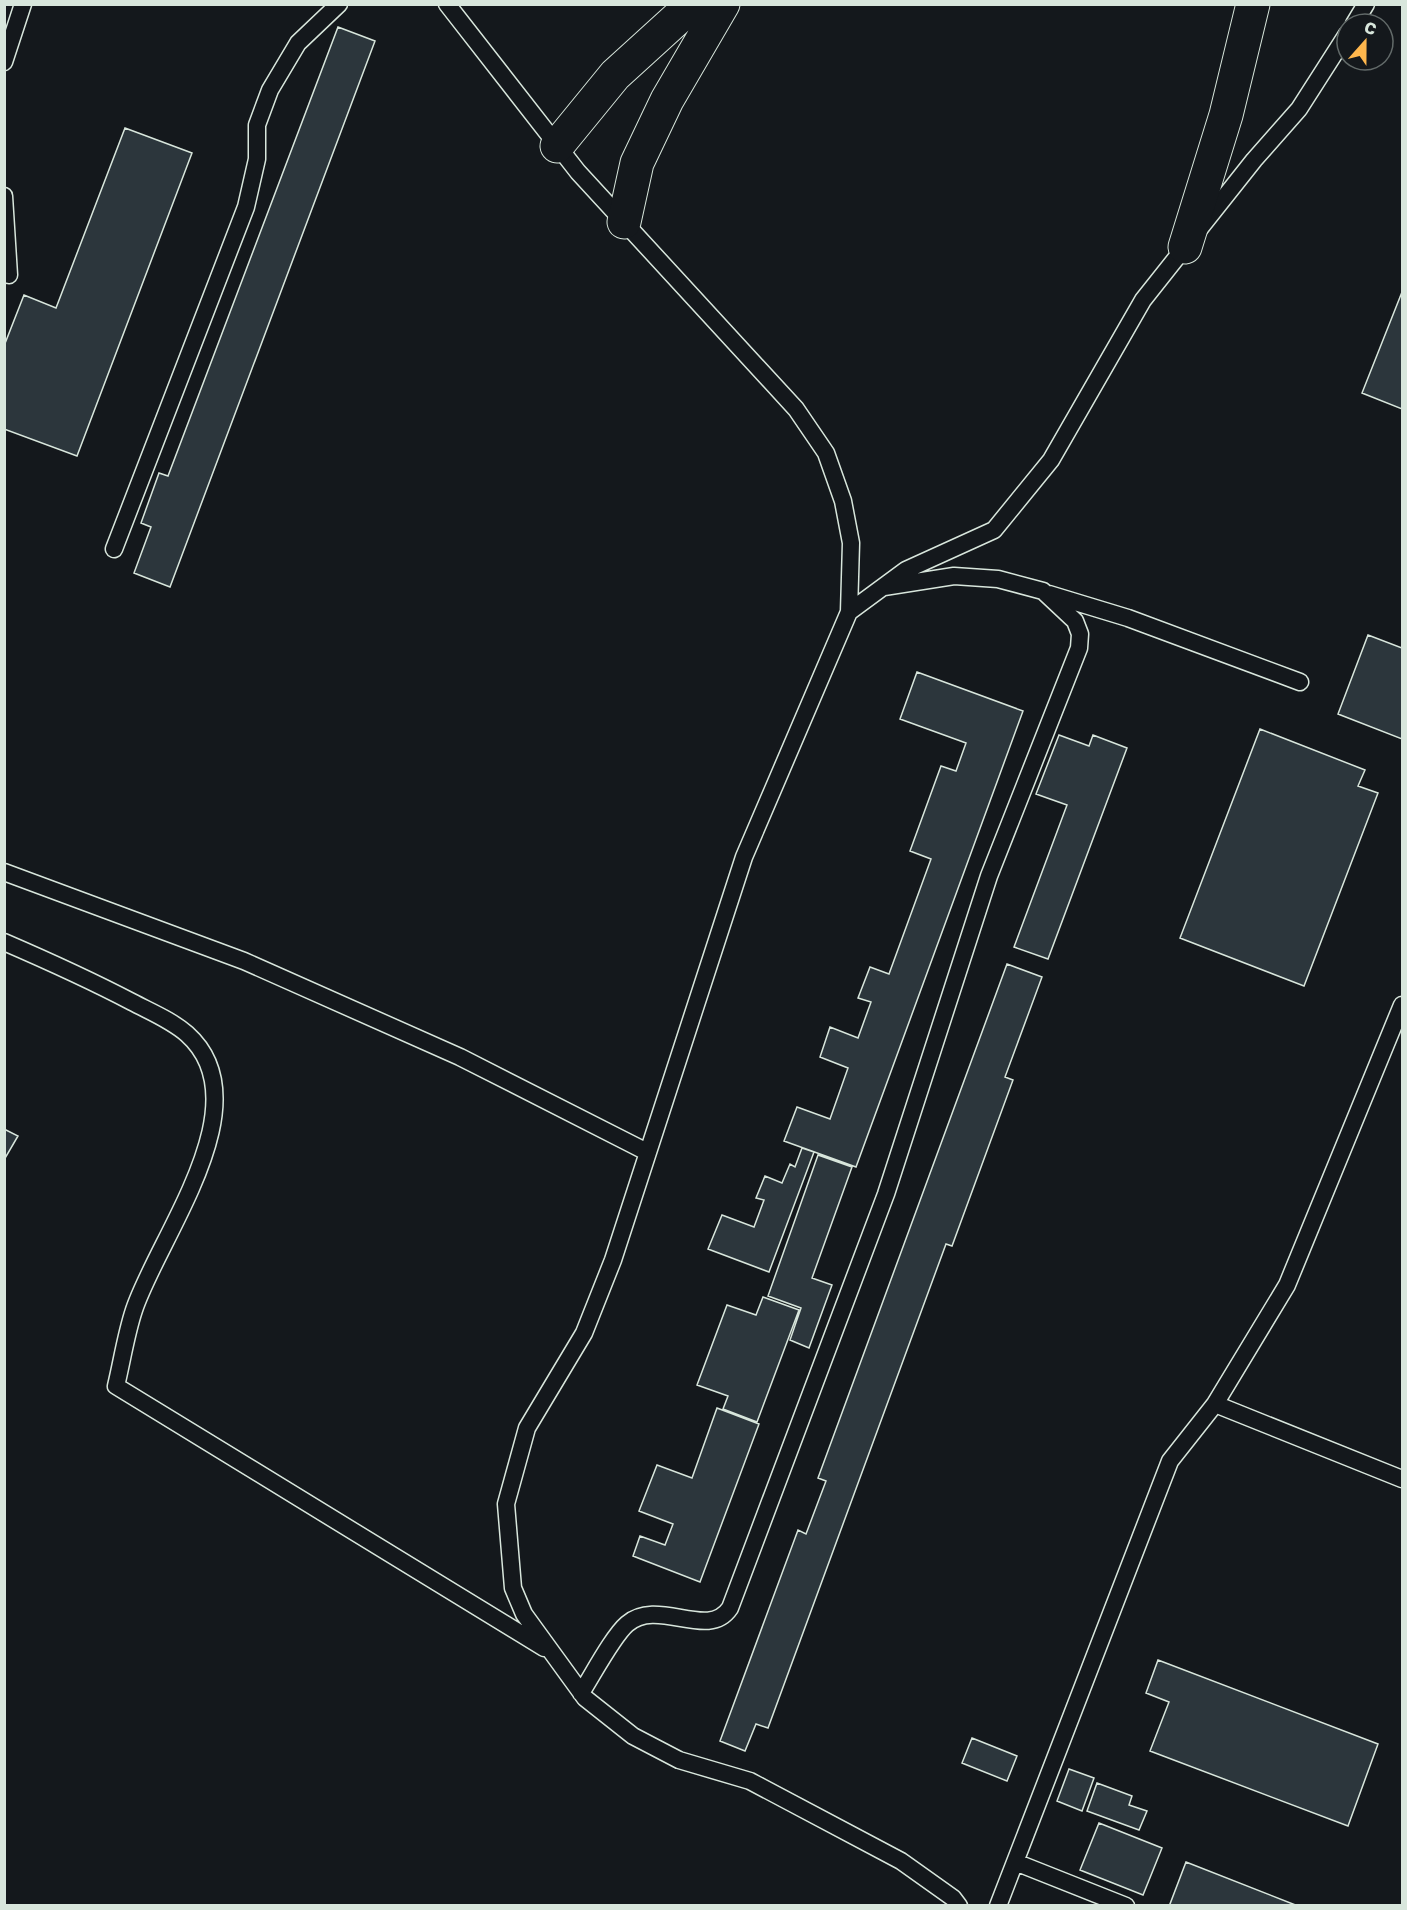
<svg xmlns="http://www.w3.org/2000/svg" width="1407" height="1910" font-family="'Golos Text',sans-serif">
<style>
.building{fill:#2c363c;stroke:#d8e6dc;stroke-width:1.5}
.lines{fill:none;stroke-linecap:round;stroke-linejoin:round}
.lane-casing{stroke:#d8e6dc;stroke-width:19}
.street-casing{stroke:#d8e6dc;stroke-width:35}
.lane{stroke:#14181c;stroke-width:16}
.street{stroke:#14181c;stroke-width:33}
</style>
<rect width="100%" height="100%" fill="#14181c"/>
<!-- building -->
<path class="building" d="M338,27L375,41L170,587L134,573L151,527L141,523L159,473L168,476Z
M125,128L192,153L77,456L4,429V346L24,295L56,308Z
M1402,292V409L1362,393Z
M1368,635L1402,648V739L1338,714Z
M917,672L1023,711L856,1167L784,1141L797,1107L830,1119L848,1068L820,1057L830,1027L858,1038L871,1002L858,998L870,967L889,974L931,859L910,851L941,766L956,771L966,743L900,719Z
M1260,729L1365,770L1358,786L1378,793L1304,986L1180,938Z
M1059,735L1089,746L1093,735L1127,748L1048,959L1014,947L1067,805L1036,794Z
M1007,964L1042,977L1005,1077L1013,1080L952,1246L946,1244L768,1728L756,1724L745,1751L720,1741L798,1530L806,1534L826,1481L818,1478Z
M4,1129L18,1136L4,1160Z
M802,1148L814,1152L769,1272L708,1249L722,1215L754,1227L764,1200L756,1198L765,1176L782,1183L790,1164L795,1167Z
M818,1155L852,1167L812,1278L832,1285L809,1348L790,1340L801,1308L768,1296Z
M763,1297L799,1310L757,1422L723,1409L728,1396L697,1385L727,1305L756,1315Z
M717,1408L759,1424L700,1582L633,1556L640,1536L665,1545L673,1524L639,1511L657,1465L692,1478Z
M1158,1660L1378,1744L1348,1826L1150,1751L1169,1702L1146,1693Z
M972,1738L1017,1756L1007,1781L962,1763Z
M1069,1769L1094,1778L1082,1811L1057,1801Z
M1097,1783L1132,1796L1129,1805L1147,1811L1139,1830L1087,1811Z
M1099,1823L1162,1848L1143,1895L1080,1870Z
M1186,1862L1298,1906H1174L1170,1904Z"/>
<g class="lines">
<!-- lane casing -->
<g class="lane-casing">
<path id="lane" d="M447,4L578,172L796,409L826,453L843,501L851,543L849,612L744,857L613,1260L584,1333L527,1428L506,1504L513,1588L524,1614L585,1698L633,1736L679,1760L750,1781L901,1861L953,1898L959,1906
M1354,24L1366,4
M4,62L23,4
M4,196L9,275
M114,549L246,207L257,159V125L270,90L298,43L339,4
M1049,594L1128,618L1300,682
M849,612L906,570L994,530L1051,460L1143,300L1254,160L1299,109L1347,34
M4,872L244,961L460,1057L647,1152
M4,942C48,961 90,980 132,1002C151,1012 171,1020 187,1034C264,1103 158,1237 134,1310C126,1334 122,1361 116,1386L544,1648
M1215,1404L1402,1479
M581,1693C592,1676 613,1636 627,1624C658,1597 708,1641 730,1608L886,1194L989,876L1079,648L1080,634L1075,621L1043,591L998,579L954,576L884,587
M1015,1862L1126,1906
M998,1906L1170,1461L1215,1404L1287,1285L1402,1005"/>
</g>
<!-- street casing -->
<g class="street-casing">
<path id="street" d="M557,146L615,75L693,4
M624,222L637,163L667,100L723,4
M1185,247L1226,115L1253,4"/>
</g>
<!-- lane -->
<use href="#lane" class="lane"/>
<!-- street -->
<use href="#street" class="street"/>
</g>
<!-- border -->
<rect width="1407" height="1910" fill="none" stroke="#d8e6dc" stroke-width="12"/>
<!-- north arrow -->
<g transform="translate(1365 42) rotate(21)"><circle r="28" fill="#14181c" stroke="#626a69" stroke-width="1.5"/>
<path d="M0-4.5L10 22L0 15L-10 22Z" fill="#ffb74d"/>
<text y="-9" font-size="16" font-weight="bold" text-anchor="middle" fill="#d8e6dc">С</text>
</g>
</svg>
